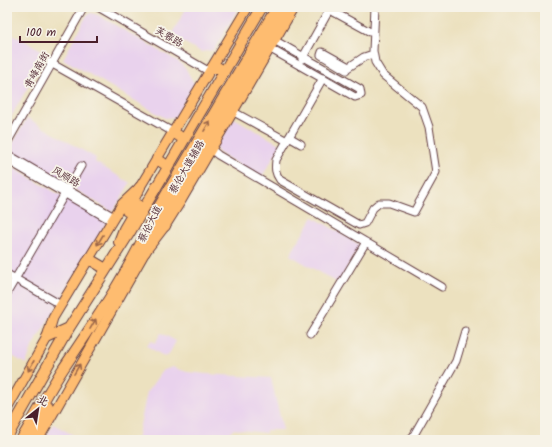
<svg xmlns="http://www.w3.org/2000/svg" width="552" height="447" font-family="Kalam,'LXGW WenKai TC',sans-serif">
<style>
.built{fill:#e9d2ed}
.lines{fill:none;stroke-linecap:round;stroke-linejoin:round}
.minor-casing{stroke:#623c41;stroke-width:9}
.major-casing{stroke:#623c41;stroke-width:11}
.highway-casing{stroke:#623c41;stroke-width:12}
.minor{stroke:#fff;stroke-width:7}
.major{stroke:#febc70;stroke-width:9}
.highway{stroke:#febc70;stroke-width:10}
.oneway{stroke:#9b664a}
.labels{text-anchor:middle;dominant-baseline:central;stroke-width:3.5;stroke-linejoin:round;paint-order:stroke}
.street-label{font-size:10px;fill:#4a1f2b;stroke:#f7f3e8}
</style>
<rect width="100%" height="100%" fill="#f7f3e8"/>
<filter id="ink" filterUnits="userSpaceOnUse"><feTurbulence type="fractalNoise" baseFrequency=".025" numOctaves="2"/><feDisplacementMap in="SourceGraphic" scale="8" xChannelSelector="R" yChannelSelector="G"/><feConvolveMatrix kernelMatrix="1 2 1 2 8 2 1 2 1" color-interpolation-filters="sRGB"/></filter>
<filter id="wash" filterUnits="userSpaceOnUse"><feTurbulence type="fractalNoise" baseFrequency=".012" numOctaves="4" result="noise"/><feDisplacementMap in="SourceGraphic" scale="16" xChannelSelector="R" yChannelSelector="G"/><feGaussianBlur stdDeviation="0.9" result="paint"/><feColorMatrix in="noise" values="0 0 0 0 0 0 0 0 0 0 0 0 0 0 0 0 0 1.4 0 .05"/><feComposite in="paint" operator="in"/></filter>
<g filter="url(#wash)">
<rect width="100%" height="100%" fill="#ece1bf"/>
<!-- built -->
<path class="built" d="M187,7H239L214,50L201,52L171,35Z
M91,13L98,15L179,62L186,69L194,84L175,117L165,118L63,59L87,15Z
M7,31L47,53L7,124Z
M27,118L96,158L95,162L130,183L114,210L111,211L12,152L11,147Z
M234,118L281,145L261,178L218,152L216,147Z
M7,164L106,222L105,225L32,347L26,364L9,354H7Z
M313,217L360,245L338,283L290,255Z
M161,333L176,341L168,356L166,355L165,357L147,346L151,341L155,343Z
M172,367L187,372L205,374L271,378L283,430H266V433L234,429L221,440H137L147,392L162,371Z
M53,424L75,436L73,440H45Z"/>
</g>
<g filter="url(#ink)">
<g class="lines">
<!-- minor casing -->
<g class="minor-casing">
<path id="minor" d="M98,7L210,72
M330,10L374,34
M269,48L355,97L361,95L360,89L274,40
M302,59L331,7
M49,62L173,132
M346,69L364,57L373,54
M346,70L321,55L322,52L349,67
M323,78L276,160C275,169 275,173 280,180L359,225L365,223L373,208L379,203H389L414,212L436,172L429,127L422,107L383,75L375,62L373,51L375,7
M232,111L287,141
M289,137L301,144
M7,143L84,7
M211,149L218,155L442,287
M7,154L114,217
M7,160L112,221
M7,274L61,305
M7,293L81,166
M310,335L366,242
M411,440L456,361L465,331"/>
</g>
<!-- major casing -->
<g class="major-casing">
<path id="major" d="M7,409L47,338L53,318L122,204L140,187L248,7
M38,440L145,252L165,226L182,199L294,7"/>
</g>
<!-- highway casing -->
<g class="highway-casing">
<path id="highway" d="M212,68H219
M173,132L179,136
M157,159L163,163
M127,211L140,187
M149,233L154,231L287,7
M119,242L124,229L138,205
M145,252L154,231L165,226
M89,259L106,269
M47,338L69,328
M7,437L69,328L130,232L262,7
M21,440C35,417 48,392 63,369C96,320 131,269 154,215L277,7
M31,440L48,406"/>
</g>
<!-- minor -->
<use href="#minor" class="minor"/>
<!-- major -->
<use href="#major" class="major"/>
<!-- highway -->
<use href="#highway" class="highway"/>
</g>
<!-- one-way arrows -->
<defs><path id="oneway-shaft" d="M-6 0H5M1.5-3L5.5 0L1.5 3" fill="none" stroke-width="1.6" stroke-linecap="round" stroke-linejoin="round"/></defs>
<g class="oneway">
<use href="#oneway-shaft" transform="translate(207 126) rotate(-60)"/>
<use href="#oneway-shaft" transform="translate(100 240) rotate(121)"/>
<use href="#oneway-shaft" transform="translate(93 324) rotate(-60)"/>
<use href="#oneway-shaft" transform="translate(31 366) rotate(119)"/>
<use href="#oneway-shaft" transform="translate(77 369) rotate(-60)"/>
</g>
</g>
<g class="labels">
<!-- street labels -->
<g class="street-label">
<text transform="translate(169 37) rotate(30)">芙蓉路</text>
<text transform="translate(37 70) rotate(-61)">青峰南街</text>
<text transform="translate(187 167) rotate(-60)">蔡伦大道辅路</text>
<text transform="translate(66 177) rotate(30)">风顺路</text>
<text transform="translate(150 224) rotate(-63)">蔡伦大道</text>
</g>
</g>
<!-- margin -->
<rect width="552" height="447" fill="none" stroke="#f7f3e8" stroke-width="24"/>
<!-- north arrow -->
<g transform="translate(38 409) rotate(30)" stroke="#f7f3e8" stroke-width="3" paint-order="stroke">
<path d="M0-3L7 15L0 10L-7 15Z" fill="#4a1f2b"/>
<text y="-6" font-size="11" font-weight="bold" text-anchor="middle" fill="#4a1f2b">北</text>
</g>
<!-- scale -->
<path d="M20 36v6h77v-6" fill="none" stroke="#4a1f2b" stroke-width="2"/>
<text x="26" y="36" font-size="12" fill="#4a1f2b" stroke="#f7f3e8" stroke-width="3" paint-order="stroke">100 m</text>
</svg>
